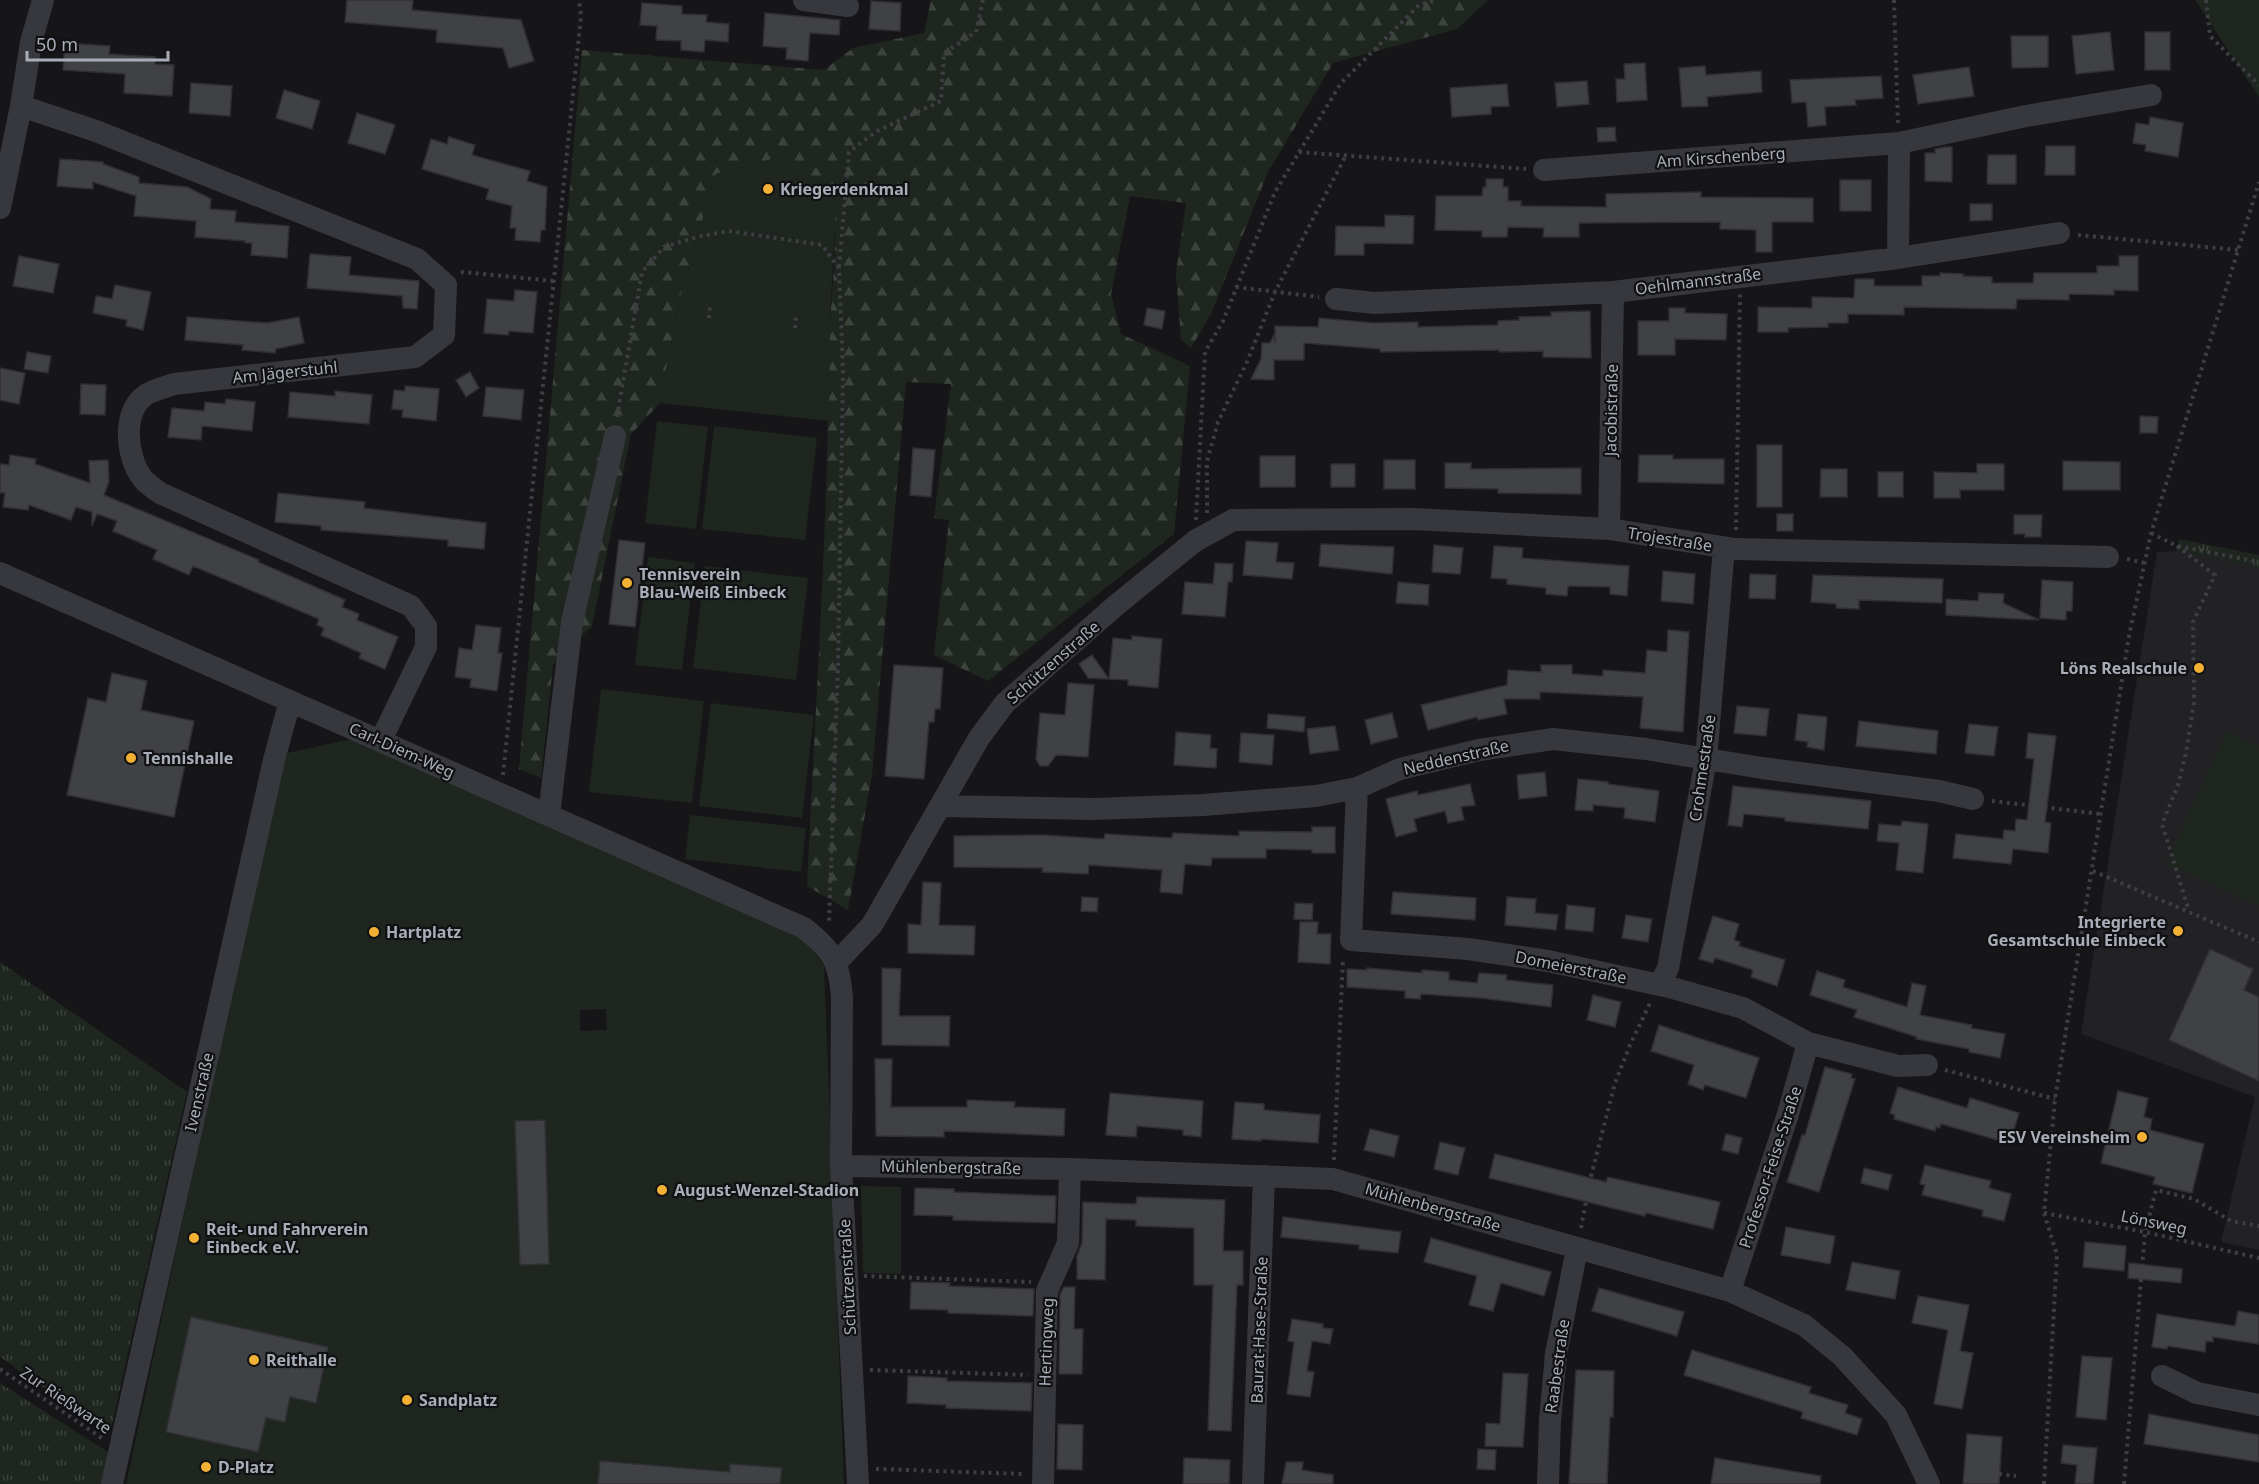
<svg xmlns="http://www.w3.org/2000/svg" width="2259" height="1484" font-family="'Noto Sans',sans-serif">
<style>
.built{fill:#222225}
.grass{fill:url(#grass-tufts)}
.forest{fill:url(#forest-firs)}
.park{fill:#1e261f;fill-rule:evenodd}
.building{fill:#404145;stroke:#303034;stroke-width:1.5}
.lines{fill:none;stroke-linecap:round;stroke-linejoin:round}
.path{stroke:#3d3f44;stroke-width:4;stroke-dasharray:3 4.5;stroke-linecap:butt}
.minor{stroke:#37383d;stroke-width:22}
.poi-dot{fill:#f2b134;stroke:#111113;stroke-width:2}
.labels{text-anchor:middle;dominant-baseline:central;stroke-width:4.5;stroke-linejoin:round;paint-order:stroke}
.street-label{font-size:16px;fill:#a8adb8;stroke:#111113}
.poi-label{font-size:16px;font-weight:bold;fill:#a8adb8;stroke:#111113;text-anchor:start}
</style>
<defs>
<pattern id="grass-tufts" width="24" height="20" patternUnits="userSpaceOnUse" patternTransform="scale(1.5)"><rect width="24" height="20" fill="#1e261f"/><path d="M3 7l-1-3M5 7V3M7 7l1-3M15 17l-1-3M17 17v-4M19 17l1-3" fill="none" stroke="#3c433d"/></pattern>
<pattern id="forest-firs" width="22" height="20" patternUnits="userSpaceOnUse" patternTransform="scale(1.5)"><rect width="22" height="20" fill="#1e261f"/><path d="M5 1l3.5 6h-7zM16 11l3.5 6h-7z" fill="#3c433d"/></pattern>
</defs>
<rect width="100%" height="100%" fill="#161618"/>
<!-- built -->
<path class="built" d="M2177,551L2259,568V1250L2221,1242L2255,1097L2081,1034L2157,552Z"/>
<!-- grass -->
<path class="grass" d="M2179,539L2259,555V568L2177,551Z
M0,962L187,1092L110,1433L0,1357Z
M0,1383L108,1452L101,1484H0Z"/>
<!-- forest -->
<path class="forest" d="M931,0H1488L1457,29L1333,63L1268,172L1211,314L1191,348L1181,340L1176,273L1186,203L1130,196L1111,294L1121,334L1190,366L1174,534L988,681L934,655L949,520L934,518L951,384L906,382L872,775L848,910L807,886C815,708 828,529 829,350C830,299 840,237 832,187L772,159L716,174L679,301L660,403L631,434L592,626L553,665L541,778L519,769L582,50L824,70L853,48L924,33Z"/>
<!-- park -->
<path class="park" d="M2195,0H2259V97Z
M772,159L832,187L836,210L830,316L829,421L660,403L679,301L716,174Z
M657,421L708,427L696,529L645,523Z
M714,426L817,438L805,540L702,529Z
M648,557L695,563L682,670L635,665Z
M705,566L808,578L796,680L693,668Z
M601,689L704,701L692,803L589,792Z
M711,703L814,715L802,818L699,806Z
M2226,732L2259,746V906L2166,864Z
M361,737L804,939L824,965L844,1484H126L283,754ZM580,1010L606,1009L607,1030L580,1031Z
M690,815L806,828L801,872L685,859Z
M861,1186L901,1187V1274L863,1273Z"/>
<!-- building -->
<path class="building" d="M347,0H413L412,10L521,20L534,61L509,68L503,48L436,42L437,30L345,22Z
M871,1L901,3L900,31L869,29Z
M642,3L682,6V14L707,15L706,22L729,24L728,42L705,40L704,52L681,50V41L656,40L657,26L640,25Z
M765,13L840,20L839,35L810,33L808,61L786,59L787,48L763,46Z
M2110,32L2114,70L2076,74L2072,36Z
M2145,32H2170V70H2145Z
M2011,36H2048V67L2012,68Z
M65,43L110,46L109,54L155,57V64L174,65L172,96L124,93L125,74L63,70Z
M1645,63L1647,100L1617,102L1616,79H1625L1624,64Z
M1705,66L1706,75L1761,71L1762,92L1707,97L1708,106L1682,107L1679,68Z
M1969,67L1974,96L1918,104L1913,75Z
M1881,76L1883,98L1855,100L1856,105L1825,107L1826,125L1808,127L1806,102L1792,103L1790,80Z
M1587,81L1589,104L1557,107L1555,83Z
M191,83L232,86L230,116L189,113Z
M1507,84L1509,106L1491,107V114L1452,117L1450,88Z
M284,90L320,101L312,129L276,118Z
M357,113L395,125L385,154L348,143Z
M2150,117L2183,123L2178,157L2145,151L2146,145L2133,143L2136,123L2149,125Z
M1615,127L1616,141L1598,142L1597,128Z
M449,137L475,145L472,155L530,171L527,181L547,187L545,230H541L540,242L515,240L516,228H510L512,206L486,199L489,189L422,169L431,139L447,144Z
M2046,146H2075V175H2045Z
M1945,147H1952V182L1925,181V153H1935V149Z
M1988,155H2016V184H1987Z
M60,159L103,162V164L139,177V183L187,187L211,199L210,209L236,211L235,222L289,226L287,258L251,255L252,243H245V241L195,237L196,221L134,216L136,196L93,182V189L57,186Z
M1486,179H1503V187H1508V201H1521V206L1606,207V194L1701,192V197L1813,198V222H1772V252H1756V230L1720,229V222L1579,223V237H1543L1544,228L1508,227L1507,237H1482V231L1435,230L1436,196H1482L1483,187H1486Z
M1840,180H1871V211H1840Z
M1970,204H1992V220L1970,221Z
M1385,215L1414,216L1413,244L1364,243V255H1335L1336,226L1385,227Z
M310,254L351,257L349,275L419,281L417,309L403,308L402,296L307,288Z
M19,256L59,264L53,293L13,286Z
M2119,256H2138V291L2114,290V295L2069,294V300L2017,299L2016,309L1904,307V315L1848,314V323H1828V327L1788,328V332H1758V307L1812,308V297L1854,298L1855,279H1874V286H1922V276H1940V273L1963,274V276L1992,277V283H2033L2034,273H2097V266H2119Z
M115,285L151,292L143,330L126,326L127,320L93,313L96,296L112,299Z
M515,290L537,292L533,333L509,331L508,335L484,333L487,299L514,301Z
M1147,308L1165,311L1162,329L1144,325Z
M1669,308H1685V313L1727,314L1726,340L1675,339V355H1638V321H1669Z
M1590,311L1591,358L1543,357V351L1499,352V350L1380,352V349L1304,343V360H1274V380L1251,379L1261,359L1262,343H1270L1274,335L1275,343V326L1318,327L1319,318L1374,323L1418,322V327L1498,325V321L1519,320V317L1551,316V312Z
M187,317L267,323L299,317L304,343L276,349L275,353L242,350L243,345L185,340Z
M27,352L51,356L48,373L24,369Z
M0,368L25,373L19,404L0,400Z
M470,372L479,388L466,397L456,380Z
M81,384L106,385L105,415L80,414Z
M405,386L439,389L436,421L402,417L403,410L392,409L394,390L405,391Z
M486,387L524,390L521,420L483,416Z
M335,391L372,395L369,424L288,417L290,392L335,396Z
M226,399L255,402L252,431L202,426L201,440L168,437L172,408L204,411L205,402L225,404Z
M2140,416L2158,417L2157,433H2140Z
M1757,445H1782V507H1757Z
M913,448L935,450L931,497L910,495Z
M10,455L36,459L35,464L90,483L89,461L108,460L109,482L104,495L259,560L258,562L345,600L342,607L359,614L357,620L398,637L385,669L359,658L361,653L321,635L324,628L317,625L319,619L193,566L189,575L153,559L157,550L113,531L117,521L97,514L92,526V512L76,507L71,520L29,505L28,510L3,507L5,493H0V464L9,465Z
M1639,455H1673V459H1724V484L1638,482Z
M1260,456H1295V487H1260Z
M1384,460H1415V489H1384Z
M2063,461L2120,462V490H2063Z
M1445,463H1471V469L1581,468V494L1498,493V489L1445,488Z
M1331,464H1355V487H1331Z
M1977,464H2004V490H1960V498H1934V472L1977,473Z
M1821,469H1847V497H1820Z
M1878,472H1903V497H1878Z
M278,493L365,502L364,508L486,523L484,549L448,546V540L321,530V526L275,522Z
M1777,514H1793V531H1777Z
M2014,515H2042L2041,537H2025V534H2014Z
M619,540L645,543L635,627L609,624Z
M1246,541L1278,543L1276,562L1294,563L1292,579L1243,575Z
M1321,544L1394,547L1392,574L1319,566Z
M1434,545L1463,548L1460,574L1432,572Z
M1494,546L1523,548L1522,558L1629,566L1627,596L1610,594V587L1568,586L1567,596L1546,594V588L1507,584V579L1491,578Z
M1215,563L1233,564L1232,582H1228L1225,617L1182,614L1185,582L1213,584Z
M1663,571L1695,574L1693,604L1661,601Z
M1750,574L1776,575L1775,599L1749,598Z
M1813,575L1943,579L1942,603L1859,600V609L1836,608V604L1811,602Z
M2042,580L2073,582L2072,611H2066V620L2040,618Z
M1398,582L1429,585L1428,605L1396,603Z
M1979,593L2004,594L2003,603L2039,620L1946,615V599L1978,601Z
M476,625L501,628L498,653H502L497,691L470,687L471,679L455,677L459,648L472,650Z
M1668,630L1689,632L1683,732L1640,728L1643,697L1540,692V699H1504L1507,714L1478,720L1477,717L1428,730L1421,705L1507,685L1508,670L1541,672V665H1572V674L1603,676V670L1645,673L1647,650L1667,652Z
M1132,636L1162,639L1158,688L1128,685V680L1088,678L1079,664L1092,655L1109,679L1113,638L1132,640Z
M894,665L943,668L940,709H935L934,722H929L924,779L885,776Z
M112,673L147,681L141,710L194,721L174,817L67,795L88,698L106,702Z
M1068,683L1094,685L1088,757L1056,755L1048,766H1040L1036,759L1040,713L1065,715Z
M1737,706L1769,709L1766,736L1734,733Z
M1392,713L1398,737L1371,744L1365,720Z
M1268,714L1305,717L1304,732L1267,728Z
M1798,714L1827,717L1824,750L1807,747L1808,742L1795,740Z
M1859,721L1938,731L1936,754L1856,746Z
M1969,724L1998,727L1994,756L1965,753Z
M1335,726L1339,750L1310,754L1307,729Z
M1176,732L1211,735L1210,748L1217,749L1216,768L1174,765Z
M1241,733L1274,735L1272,765L1239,762Z
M2028,733L2056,736L2045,822L2051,823L2048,853L2013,849L2011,864L1953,858L1956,834L2003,839L2004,830L2015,831L2016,819L2027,820L2034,759L2026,758Z
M1545,772L1547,796L1519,799L1517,775Z
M1578,779L1608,782V784L1659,791L1655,822L1624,818L1625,808L1593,805V811L1575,810Z
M1470,784L1475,805L1461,807L1464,820L1448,823L1445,811L1414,819L1417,831L1396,837L1386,799L1417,791L1418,795Z
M1733,786L1871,801L1868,829L1785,821V818L1744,814L1742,827L1728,825Z
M1902,821L1928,824L1923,873L1896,870L1899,843L1877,841L1879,824L1901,826Z
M1312,827H1335V853H1312V850L1266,849V858H1212L1211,866L1185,864L1182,894L1160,892L1162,870L1089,865L1088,874L1042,872L1043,868L954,867V836L1044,835L1104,839L1105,834L1172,838L1173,833L1239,836V831L1312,832Z
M923,882L941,883L939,925L975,926L974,955L908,953V924L921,925Z
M1393,892L1476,898L1475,920L1391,914Z
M1082,897L1098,898L1097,912L1081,911Z
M1507,897L1536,899L1535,913L1558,915L1556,930L1505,925Z
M1295,903L1313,904L1312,920L1294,919Z
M1567,905L1595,908L1593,932L1565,929Z
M1626,915L1652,919L1648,942L1622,938Z
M1713,916L1739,924L1734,940L1740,942L1739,946L1785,960L1777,986L1751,977L1753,970L1715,958L1713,963L1699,959Z
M1300,922H1318L1317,934H1331L1330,964L1298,962Z
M2210,949L2253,969L2244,990L2259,997V1081L2169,1040Z
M882,968L901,969L899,1016H950L949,1046L882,1045Z
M1367,968L1422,973V970L1449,972V980L1477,983L1479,973L1507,975L1506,980L1553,985L1551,1007L1481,998L1421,994L1420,999L1405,998V991L1347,987V969L1367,970Z
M1817,971L1845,980L1843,987L1907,1007L1912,983L1926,986L1920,1015L1972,1025L1971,1028L2005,1034L2000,1058L1969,1052V1049L1916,1039L1917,1037L1854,1017L1857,1010L1810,995Z
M1593,995L1621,1002L1615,1027L1587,1020Z
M1659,1025L1759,1058L1746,1098L1705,1085L1703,1090L1688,1084L1694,1065L1651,1051Z
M875,1059H892L891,1107H967V1100L1015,1102L1014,1107L1065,1109L1064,1136L944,1131V1137L876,1136Z
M1825,1067L1852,1074L1851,1078L1855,1079L1819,1192L1787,1182L1802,1135H1805Z
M1898,1087L1967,1108L1970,1098L2019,1113L2011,1140L2006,1138L2005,1142L1941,1124L1940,1128L1936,1127L1935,1131L1894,1119L1895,1115L1890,1113Z
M2118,1091L2148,1098L2144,1117L2152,1119L2150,1130L2204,1144L2192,1193L2153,1184L2155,1177L2101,1163Z
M1110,1093L1203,1101L1201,1137L1183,1135V1130L1137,1126L1136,1137L1106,1135Z
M1235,1102L1264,1104V1110L1320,1115L1318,1143L1261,1139V1141L1232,1139Z
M545,1120L549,1264L520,1265L515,1121Z
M1370,1129L1399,1136L1394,1157L1364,1150Z
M1726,1134L1742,1138L1738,1154L1722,1150Z
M1440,1142L1465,1148L1458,1175L1434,1169Z
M1495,1154L1606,1182L1608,1177L1720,1202L1713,1229L1646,1213L1645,1216L1489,1178Z
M1925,1165L1991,1181L1989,1188L2011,1194L2004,1221L1982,1216L1983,1210L1922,1195L1925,1185L1920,1184Z
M1864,1168L1892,1175L1888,1190L1861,1183Z
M915,1188L954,1189V1192L1056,1196L1055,1223L953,1220V1216L914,1215Z
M1137,1197L1225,1200L1223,1251H1243V1285H1237L1231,1431L1208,1430L1213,1285H1194V1228L1136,1226V1220L1106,1219L1105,1280L1077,1279V1256L1082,1243L1083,1202L1136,1204Z
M1283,1217L1401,1232L1398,1253L1359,1249V1245L1281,1237Z
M1786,1227L1835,1236L1830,1264L1781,1255Z
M1431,1238L1551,1272L1544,1296L1501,1283L1493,1311L1469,1305L1477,1276L1424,1262Z
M2085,1242L2126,1246L2124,1271L2083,1267Z
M1852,1262L1900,1271L1895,1299L1846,1290Z
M2129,1263L2182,1269L2181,1283L2128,1278Z
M911,1282L950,1283L949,1286L1034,1289L1033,1316L948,1313V1310L910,1309Z
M1064,1287H1075L1074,1329H1083L1082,1374H1059L1060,1294Z
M1599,1288L1684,1312L1677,1336L1592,1311Z
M1918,1296L1969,1305L1960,1351L1973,1353L1962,1409L1934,1404L1948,1330L1912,1323Z
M2238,1311L2259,1315V1344L2213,1337V1342L2206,1341L2205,1352L2168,1346L2167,1349L2152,1347L2157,1314L2235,1326Z
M191,1317L328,1347L316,1403L290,1397L285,1422L266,1418L258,1452L166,1432Z
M1292,1319L1323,1324V1328L1333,1329L1330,1344L1312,1341L1307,1371L1314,1372L1310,1397L1287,1394L1294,1342L1288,1341Z
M1692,1350L1811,1387L1809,1393L1848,1405L1845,1413L1862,1419L1857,1435L1801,1418L1803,1412L1684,1375Z
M2082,1356L2112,1358L2106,1420L2076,1417Z
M1576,1370L1614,1371L1613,1417H1610L1607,1484H1569Z
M1503,1373L1528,1374L1523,1447L1485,1446L1486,1423L1500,1424Z
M908,1376L947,1378V1381L1032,1383L1031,1411L946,1408V1405L907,1403Z
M2149,1414L2259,1435V1462L2144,1444Z
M1058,1424L1083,1425L1082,1470L1057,1469Z
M1967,1434L2002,1437L1999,1484H1963Z
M2063,1445L2097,1448L2093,1484H2075L2077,1465L2061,1463Z
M1478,1449L1496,1450L1495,1470L1477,1469Z
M1184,1458L1230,1460L1229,1484H1183Z
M1715,1458L1821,1476L1820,1484H1711Z
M600,1461L730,1472V1464L782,1468L780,1484H598Z
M1286,1462H1303L1302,1470L1333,1475V1484H1282Z"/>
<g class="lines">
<!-- path -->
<path class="path" d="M1894,0L1898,125
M2206,0L2210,36L2259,85
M1299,152L1526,169
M2078,235L2238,250
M839,267L849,152L877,131L941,101L944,53L976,32L983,0
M461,273L463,272L554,281
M1236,287L1319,297
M709,318L710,304
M795,328L796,314
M617,417L642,272L664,247L697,237L729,231L822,245L839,268L843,372L838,666L829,923
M1207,513V461L1218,422L1247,362L1275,292L1345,157
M1196,520L1205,352L1223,321L1275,192L1341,83L1419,5L1437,0
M1736,530L1740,294
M2151,533L2177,546L2259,562
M2177,546L2215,575L2193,622L2194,702L2186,753L2178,785L2162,824L2189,911
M2127,559L2145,563
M503,775L581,16L579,0
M1992,801L2101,814
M2093,871L2259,942
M1945,1070L2055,1099
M1334,1160L1343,958
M2044,1213L2145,1232L2259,1258
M1581,1228L1590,1180L1615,1083L1630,1045L1651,1001
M864,1276L1031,1282
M0,1369L103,1439
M870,1370L1028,1375
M876,1469L1024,1474
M1999,1474L2016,1476
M2044,1484L2057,1255L2044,1213L2055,1099L2129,636L2151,533L2259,182
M2124,1484L2145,1232L2156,1190L2194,1199L2231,1221L2259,1226"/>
<!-- minor -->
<path class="minor" d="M804,0L848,6
M21,106L96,131L417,259L446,285L444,335L415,357L174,384C165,387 155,390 147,394C121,410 126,458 143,479C147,484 155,489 160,493L411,606L426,626V647L381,740
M1544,170L1899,143L2026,116L2151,95
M0,208L21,106L31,42L43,0
M1898,258L1899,143
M1336,299L1375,303L1613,292L1898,258L2059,233
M1609,529L1613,292
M0,573L804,928C831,950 839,959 842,997L841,1166L858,1484
M1357,788L1351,940L1468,949L1548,961L1669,987L1743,1008L1808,1043L1898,1066L1927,1065
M940,806L1094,809L1203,805L1316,796L1357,788L1400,769L1479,750L1553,739L1646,749L1762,768L1939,791L1973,799
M549,815L572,622L615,436
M836,963L872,925L979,738L1005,703L1114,607L1195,541L1233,520L1415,519L1609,529L1735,549L2108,557
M1660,985L1668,968L1706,759L1724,548
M841,1166L1070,1169L1333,1179L1730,1291L1804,1325L1842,1356L1896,1415L1929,1484
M1730,1291L1788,1114L1808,1043
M2162,1376L2197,1393L2259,1405
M112,1484L274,760L290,701
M1043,1484L1047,1291L1068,1243L1070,1169
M1253,1484L1264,1176
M1548,1484L1550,1420L1556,1354L1577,1249"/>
</g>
<!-- markers -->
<g class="poi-dot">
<circle cx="768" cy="189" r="6"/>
<circle cx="627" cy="583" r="6"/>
<circle cx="2199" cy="668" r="6"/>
<circle cx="131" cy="758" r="6"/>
<circle cx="2178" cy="931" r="6"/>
<circle cx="374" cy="932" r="6"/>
<circle cx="2142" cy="1137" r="6"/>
<circle cx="662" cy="1190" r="6"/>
<circle cx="194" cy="1238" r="6"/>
<circle cx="254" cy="1360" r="6"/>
<circle cx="407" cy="1400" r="6"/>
<circle cx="206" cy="1467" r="6"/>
</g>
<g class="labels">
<!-- street labels -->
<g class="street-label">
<text transform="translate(1721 157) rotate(-4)">Am Kirschenberg</text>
<text transform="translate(1698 281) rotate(-7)">Oehlmannstraße</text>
<text transform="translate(285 372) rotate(-6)">Am Jägerstuhl</text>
<text transform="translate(1611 410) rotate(-89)">Jacobistraße</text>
<text transform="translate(1670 539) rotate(9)">Trojestraße</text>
<text transform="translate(1053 662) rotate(-41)">Schützenstraße</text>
<text transform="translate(402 750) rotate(24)">Carl-Diem-Weg</text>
<text transform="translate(1456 757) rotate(-13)">Neddenstraße</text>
<text transform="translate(1702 768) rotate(-82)">Crohmestraße</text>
<text transform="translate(1571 967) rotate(11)">Domeierstraße</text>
<text transform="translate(199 1092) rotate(-77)">Ivenstraße</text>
<text transform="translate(951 1167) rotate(1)">Mühlenbergstraße</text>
<text transform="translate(1770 1167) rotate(-72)">Professor-Feise-Straße</text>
<text transform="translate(1433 1207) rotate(16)">Mühlenbergstraße</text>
<text transform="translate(2154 1222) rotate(12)">Lönsweg</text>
<text transform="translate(847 1277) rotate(-93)">Schützenstraße</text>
<text transform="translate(1259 1330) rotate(-88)">Baurat-Hase-Straße</text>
<text transform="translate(1046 1342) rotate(-88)">Hertingweg</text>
<text transform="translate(1557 1366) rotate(-82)">Raabestraße</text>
<text transform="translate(66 1400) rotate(34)">Zur Rießwarte</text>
</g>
<!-- poi labels -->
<g class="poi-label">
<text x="780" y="189">Kriegerdenkmal</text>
<text x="639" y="574">Tennisverein<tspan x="639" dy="18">Blau-Weiß Einbeck</tspan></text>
<text x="2187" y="668" text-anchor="end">Löns Realschule</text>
<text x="143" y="758">Tennishalle</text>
<text x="2166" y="922" text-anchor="end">Integrierte<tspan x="2166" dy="18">Gesamtschule Einbeck</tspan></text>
<text x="386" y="932">Hartplatz</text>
<text x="2130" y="1137" text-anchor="end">ESV Vereinsheim</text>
<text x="674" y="1190">August-Wenzel-Stadion</text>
<text x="206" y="1229">Reit- und Fahrverein<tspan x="206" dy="18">Einbeck e.V.</tspan></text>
<text x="266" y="1360">Reithalle</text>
<text x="419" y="1400">Sandplatz</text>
<text x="218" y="1467">D-Platz</text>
</g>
</g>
<!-- scale -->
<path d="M27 51v9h141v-9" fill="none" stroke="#a8adb8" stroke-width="3"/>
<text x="36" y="51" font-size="18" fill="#a8adb8" stroke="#111113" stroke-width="4.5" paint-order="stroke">50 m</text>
</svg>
